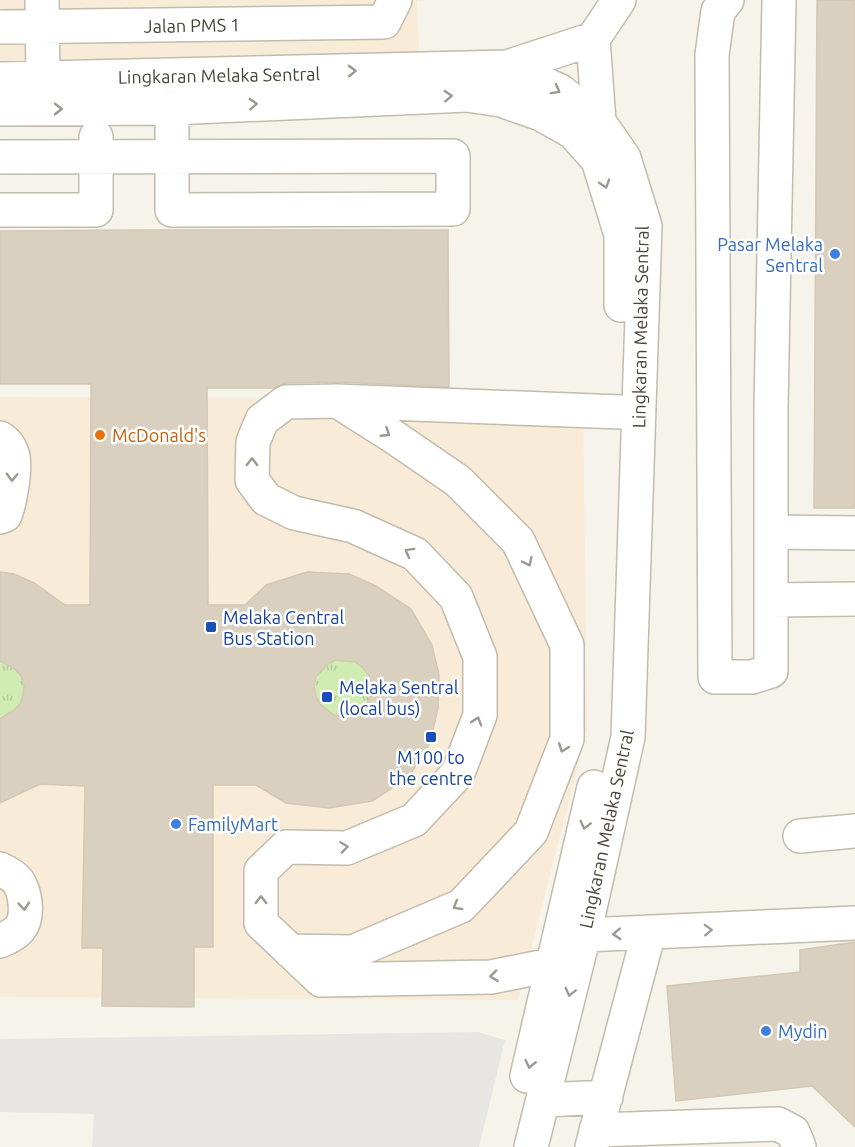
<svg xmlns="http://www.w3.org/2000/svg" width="855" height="1147" font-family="Ubuntu,sans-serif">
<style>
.commercial{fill:#f8ebd7}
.grass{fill:url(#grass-tufts)}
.parking{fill:#e8e6e3}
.building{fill:#d9d0c0;stroke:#d4c8b3;stroke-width:1.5;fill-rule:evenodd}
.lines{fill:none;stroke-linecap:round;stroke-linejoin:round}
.minor-casing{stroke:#c2bcad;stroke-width:36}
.minor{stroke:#fff;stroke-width:33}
.oneway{stroke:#9c9992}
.shop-dot{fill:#3f7fe0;stroke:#fff;stroke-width:2}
.food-dot{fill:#e8710a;stroke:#fff;stroke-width:2}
.transit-dot{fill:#1a4fb4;stroke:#fff;stroke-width:2}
.labels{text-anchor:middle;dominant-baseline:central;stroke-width:5;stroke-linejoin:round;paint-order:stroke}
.street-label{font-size:18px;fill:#4b4538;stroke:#fff}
.shop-label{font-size:18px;fill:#366cbe;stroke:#fff;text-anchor:start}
.food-label{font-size:18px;fill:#c56008;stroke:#fff;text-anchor:start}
.transit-label{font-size:18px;fill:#164399;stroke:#fff;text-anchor:start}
</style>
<defs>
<pattern id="grass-tufts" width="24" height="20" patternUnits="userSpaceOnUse" patternTransform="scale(1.5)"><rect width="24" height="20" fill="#d0ecb3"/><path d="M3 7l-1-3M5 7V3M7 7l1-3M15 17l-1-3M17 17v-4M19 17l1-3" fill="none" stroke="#b4cc9b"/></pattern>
</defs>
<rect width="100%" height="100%" fill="#f6f3eb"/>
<!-- commercial -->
<path class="commercial" d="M0,0H431L417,1L419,54L0,61Z
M0,397L583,400L587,731L518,1000L0,997Z"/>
<!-- grass -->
<path class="grass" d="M315 688a28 28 0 1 1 56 0a28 28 0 1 1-56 0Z
M0,661C6,664 13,666 17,671C32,687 21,713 0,716Z"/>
<!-- parking -->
<path class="parking" d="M478,1032L505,1040L479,1147H92L94,1114L0,1112V1039Z"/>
<!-- building -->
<path class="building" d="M817,0H855V508H814Z
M138,230H448L449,387L337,382L286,383L274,388H207L208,605H245L266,585L307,572L349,574L376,586L411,609L432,645L439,675L438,708L430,743L408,778L372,801L329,808L286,803L256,785H213V947H194V1007L102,1006L103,948H82L85,786L40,784L0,803V718L13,711L20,704L23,695L24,685L21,676L15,669L0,661V572L14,574L34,583L65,605H90L91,384H0V231ZM336,660L355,662L363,668L369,675L371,685V694L367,703L361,710L353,714L343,716L334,715L320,704L316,696L314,687L316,677L328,664Z
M855,942V1127L812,1086L676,1101L667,986L800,972V950Z"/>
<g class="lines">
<!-- minor casing -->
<g class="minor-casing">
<path id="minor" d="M42,0L43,79
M727,0L718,11L712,55L715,677H752L771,671V407L779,0
M0,27L384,22L395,0
M593,39L599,122
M507,67L593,39L619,0
M0,79L507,67L560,91L599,122L624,158L645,226L628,737L584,935L531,1147
M0,109L172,108L467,95L501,100L541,114L573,132L598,160L621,235V305
M0,157L453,156V209L172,210V108
M0,210H96V137
M621,412L337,401L286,402L262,420L253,442L252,480L266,499L294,513L353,526L415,554L456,597L480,657V715L458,773L414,820L347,848L286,847L261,871V923L321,980L491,977L551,965L584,935L855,923
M0,438C5,441 10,447 12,453C17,466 10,502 5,515L0,517
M771,532L855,533
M771,600L855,599
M800,836L855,831
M0,869C8,873 18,878 21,887C26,898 28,919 20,928C16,934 6,938 0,941
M290,951L353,952L461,906L531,832L567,739V645L518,541L458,481L391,435L339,402
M527,1076L594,787
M544,1100L606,1097
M596,1130L778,1124L793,1132L799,1147
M592,1147L649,932"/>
</g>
<!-- minor -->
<use href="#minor" class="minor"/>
</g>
<!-- one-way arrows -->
<defs><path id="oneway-chevron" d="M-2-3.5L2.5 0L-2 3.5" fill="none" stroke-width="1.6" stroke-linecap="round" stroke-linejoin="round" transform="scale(1.5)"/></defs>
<g class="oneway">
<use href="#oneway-chevron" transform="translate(352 71) rotate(-1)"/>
<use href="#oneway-chevron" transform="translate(556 90) rotate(29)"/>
<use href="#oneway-chevron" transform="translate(448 96) rotate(-3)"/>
<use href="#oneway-chevron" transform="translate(253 104) rotate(-3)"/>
<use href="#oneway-chevron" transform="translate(58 109)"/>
<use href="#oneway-chevron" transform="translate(605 184) rotate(73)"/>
<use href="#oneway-chevron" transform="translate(386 433) rotate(33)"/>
<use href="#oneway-chevron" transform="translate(252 462) rotate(-89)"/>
<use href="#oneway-chevron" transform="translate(12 477) rotate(92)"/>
<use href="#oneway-chevron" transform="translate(409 552) rotate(-151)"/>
<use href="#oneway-chevron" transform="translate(528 562) rotate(65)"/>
<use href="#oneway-chevron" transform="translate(477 721) rotate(-73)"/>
<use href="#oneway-chevron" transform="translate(563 748) rotate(111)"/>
<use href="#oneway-chevron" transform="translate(585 825) rotate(104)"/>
<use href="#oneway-chevron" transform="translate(344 847) rotate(-8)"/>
<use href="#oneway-chevron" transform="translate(261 900) rotate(-90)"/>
<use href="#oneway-chevron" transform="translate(24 906) rotate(85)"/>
<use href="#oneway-chevron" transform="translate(457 906) rotate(149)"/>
<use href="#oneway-chevron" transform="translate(708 930) rotate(-2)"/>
<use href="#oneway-chevron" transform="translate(617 934) rotate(177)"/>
<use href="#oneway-chevron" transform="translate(494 976) rotate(173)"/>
<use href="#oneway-chevron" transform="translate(570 992) rotate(104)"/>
<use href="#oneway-chevron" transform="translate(530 1064) rotate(103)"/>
</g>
<!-- markers -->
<g class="shop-dot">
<circle cx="835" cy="254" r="6"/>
<circle cx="176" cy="824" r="6"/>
<circle cx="766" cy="1031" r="6"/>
</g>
<circle class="food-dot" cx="100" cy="435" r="6"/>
<g class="transit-dot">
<rect x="205" y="621" width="12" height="12" rx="3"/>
<rect x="321" y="691" width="12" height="12" rx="3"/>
<rect x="425" y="731" width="12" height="12" rx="3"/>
</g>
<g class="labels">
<!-- street labels -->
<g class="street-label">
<text transform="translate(192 25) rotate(-1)">Jalan PMS 1</text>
<text transform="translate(219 75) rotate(-1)">Lingkaran Melaka Sentral</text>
<text transform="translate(640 327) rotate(-89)">Lingkaran Melaka Sentral</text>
<text transform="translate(606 829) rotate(-78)">Lingkaran Melaka Sentral</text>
</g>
<!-- shop labels -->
<g class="shop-label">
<text x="823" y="244" text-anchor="end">Pasar Melaka<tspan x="823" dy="21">Sentral</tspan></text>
<text x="188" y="824">FamilyMart</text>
<text x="778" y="1031">Mydin</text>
</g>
<!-- food labels -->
<g class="food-label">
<text x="112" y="435">McDonald's</text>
</g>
<!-- transit labels -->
<g class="transit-label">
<text x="223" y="617">Melaka Central<tspan x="223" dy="21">Bus Station</tspan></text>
<text x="339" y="687">Melaka Sentral<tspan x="339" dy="21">(local bus)</tspan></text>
<text x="431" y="757" text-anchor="middle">M100 to<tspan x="431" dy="21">the centre</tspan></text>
</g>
</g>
</svg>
